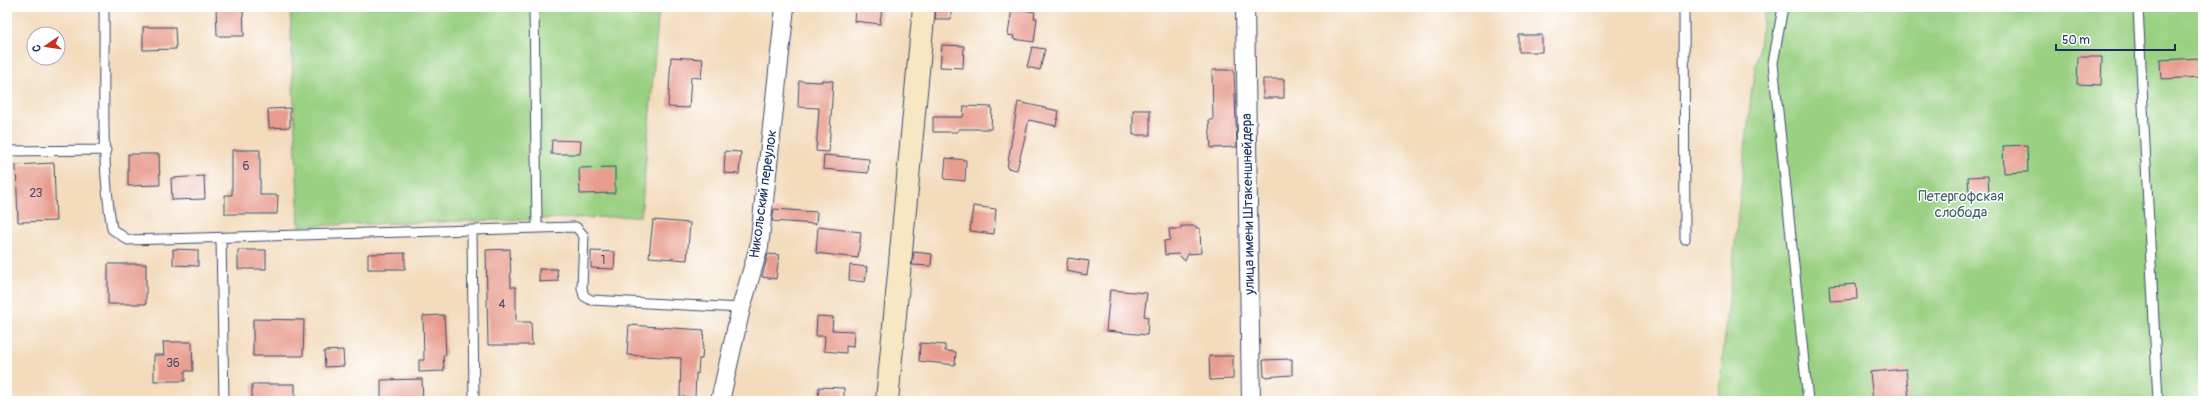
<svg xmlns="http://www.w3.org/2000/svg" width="2210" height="408" font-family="Pangolin,sans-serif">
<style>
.green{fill:#9ad082;stroke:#5a8070}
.building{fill:#e89c8e}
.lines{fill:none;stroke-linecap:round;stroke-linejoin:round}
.lane-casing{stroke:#3b496c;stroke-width:11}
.street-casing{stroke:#3b496c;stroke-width:20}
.secondary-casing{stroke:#3b496c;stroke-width:24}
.lane{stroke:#fff;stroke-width:9}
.street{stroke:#fff;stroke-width:18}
.secondary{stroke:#f7e8c3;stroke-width:22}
.labels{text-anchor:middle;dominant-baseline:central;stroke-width:3;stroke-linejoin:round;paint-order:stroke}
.number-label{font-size:12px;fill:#4e4a6a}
.street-label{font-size:14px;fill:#1b2f5e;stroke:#fff}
.park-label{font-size:14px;fill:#415f69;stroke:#fff}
</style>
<rect width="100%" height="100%" fill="#fff"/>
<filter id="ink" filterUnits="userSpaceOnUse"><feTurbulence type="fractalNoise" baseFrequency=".025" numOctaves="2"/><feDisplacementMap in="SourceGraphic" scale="8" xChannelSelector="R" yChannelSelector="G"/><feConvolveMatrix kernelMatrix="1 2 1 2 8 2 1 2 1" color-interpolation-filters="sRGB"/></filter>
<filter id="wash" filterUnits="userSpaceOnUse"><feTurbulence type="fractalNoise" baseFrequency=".012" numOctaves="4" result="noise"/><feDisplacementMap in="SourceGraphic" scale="16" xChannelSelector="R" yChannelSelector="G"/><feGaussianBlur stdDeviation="0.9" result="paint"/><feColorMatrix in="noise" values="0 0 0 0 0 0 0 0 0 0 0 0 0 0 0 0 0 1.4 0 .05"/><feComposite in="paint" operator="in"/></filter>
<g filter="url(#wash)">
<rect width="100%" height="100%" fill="#f3dbbc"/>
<!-- green -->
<path class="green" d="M290,7H659L641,216L299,226Z
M1765,7H2203V401H1718L1751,95Z"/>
<g id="blocks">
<!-- building -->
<path class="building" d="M216,7H243L244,36H217Z
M855,7H882L880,24L854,21Z
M936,7H951V19H935Z
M1012,8L1035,12L1034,18H1037L1034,42L1013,39L1014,36L1008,35Z
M143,27H175L176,49L143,50Z
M1519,35H1542V52H1519Z
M942,45L964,46L963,68L940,67Z
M1032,47L1045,49L1040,70L1027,67Z
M671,57L703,59L701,78L691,77L689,108L668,107Z
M2078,57H2102L2101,85L2077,84Z
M2201,58L2202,77L2161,79L2160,60Z
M1212,70H1234L1237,147L1211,148L1209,120H1213Z
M1263,79H1284V98H1263Z
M822,80L833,81L829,152L816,151L819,108L798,107L799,81L822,82Z
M1018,102L1059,111L1056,126L1029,120L1017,170L1007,168Z
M964,106L992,107L991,129H958V132H933V117H963Z
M290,108V127L269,128L268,109Z
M1133,110H1150V135H1133Z
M552,140L581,141L580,154H551Z
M2027,145L2028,172L2004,173L2003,146Z
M232,150H260V195H278L277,214H225V195H232Z
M725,151L741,152L739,174L724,173Z
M128,154H159L160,185L128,186Z
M824,155L869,159L868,173L823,169Z
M946,158L966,160L965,181L944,179Z
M54,163L56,221L18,222L16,165Z
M615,167V193L580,194L579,168Z
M204,176L205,199L172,200L171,178Z
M1988,176L1989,193L1969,194L1968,177Z
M973,206L996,209L994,234L970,231Z
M774,209L817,212L816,224L772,221Z
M653,220L690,223L687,260L649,257Z
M1181,226H1196V228H1200L1201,253L1188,254L1185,261L1178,254L1165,255L1164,241L1170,240L1169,229H1181Z
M818,227L861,232L858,258L816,253Z
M173,249L198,250V266L173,265Z
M510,249L511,287H516V322H531L532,345H488L486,250Z
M238,250H266V269H238Z
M591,251L615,252L614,269L591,268Z
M914,252L932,254L931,266L912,265Z
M405,253V269H368V254Z
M768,254L779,255L776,279L762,277Z
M1068,258L1089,261L1087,275L1066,271Z
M108,264H146V304H108Z
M850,265L867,267L865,282L849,280Z
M539,269H557L558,281L539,282Z
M1856,284L1857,299L1830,301L1829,286Z
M1110,290L1147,293L1144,316L1148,317L1147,335L1106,331Z
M444,315L446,355H443L444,371L419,372V360H424L423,316Z
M817,316L833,317L832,330L854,331L853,347L846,346V353L824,351L825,336H816Z
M253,319L304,320L303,356H253Z
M629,325L704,330L702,359H699L698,374L696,373L695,397H680L681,358L627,355Z
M163,342H192L193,371H185V381H154V355H164Z
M920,343L945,345V351L956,352L955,365L919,361Z
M343,350L344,366L325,367L324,351Z
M1209,356H1233V379L1210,380Z
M1292,359V375L1264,377L1263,360Z
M1906,369L1909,400L1873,401L1870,372Z
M422,379L423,401H381V380Z
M252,384H295V401H252Z
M819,387L844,388V401H818Z"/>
</g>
</g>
<g filter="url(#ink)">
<use href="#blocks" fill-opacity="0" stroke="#3b496c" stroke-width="1"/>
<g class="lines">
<!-- lane casing -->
<g class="lane-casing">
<path id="lane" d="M104,7C105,79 100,159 112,229L128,240L576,227L584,236L582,288L584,296L591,300L741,308
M534,7L537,226
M1684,7L1685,239
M1783,7L1773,63L1808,401
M2138,7L2158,401
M7,151L106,150
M472,231L474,401
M221,238L224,401"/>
</g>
<!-- street casing -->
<g class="street-casing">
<path id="street" d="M1245,7L1251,401
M720,401L741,308L759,247L785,7"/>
</g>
<!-- secondary casing -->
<g class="secondary-casing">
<path id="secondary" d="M887,401L924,7"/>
</g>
<!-- lane -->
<use href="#lane" class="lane"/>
<!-- street -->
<use href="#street" class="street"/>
<!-- secondary -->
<use href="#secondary" class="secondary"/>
</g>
</g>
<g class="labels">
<!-- number labels -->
<g class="number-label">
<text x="246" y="166">6</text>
<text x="36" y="193">23</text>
<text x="603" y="260">1</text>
<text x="502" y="304">4</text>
<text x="173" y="363">36</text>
</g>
<!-- street labels -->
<g class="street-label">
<text transform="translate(763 194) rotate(-82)">Никольский переулок</text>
<text transform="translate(1248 204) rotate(-91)">улица имени Штакеншнейдера</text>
</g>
<!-- park labels -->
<g class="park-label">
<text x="1961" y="196">Петергофская<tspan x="1961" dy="16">слобода</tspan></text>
</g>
</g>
<!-- margin -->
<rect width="2210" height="408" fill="none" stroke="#fff" stroke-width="24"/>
<!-- north arrow -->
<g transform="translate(46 46) rotate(257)"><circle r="19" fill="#ffffff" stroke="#a4acbf"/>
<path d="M0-3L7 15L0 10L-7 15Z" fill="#c8321e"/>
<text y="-6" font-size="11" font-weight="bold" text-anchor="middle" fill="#1b2f5e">С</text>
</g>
<!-- scale -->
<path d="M2056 44v6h119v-6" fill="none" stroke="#1b2f5e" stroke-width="2"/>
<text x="2062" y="44" font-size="12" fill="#1b2f5e" stroke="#ffffff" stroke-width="3" paint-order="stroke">50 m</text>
</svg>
